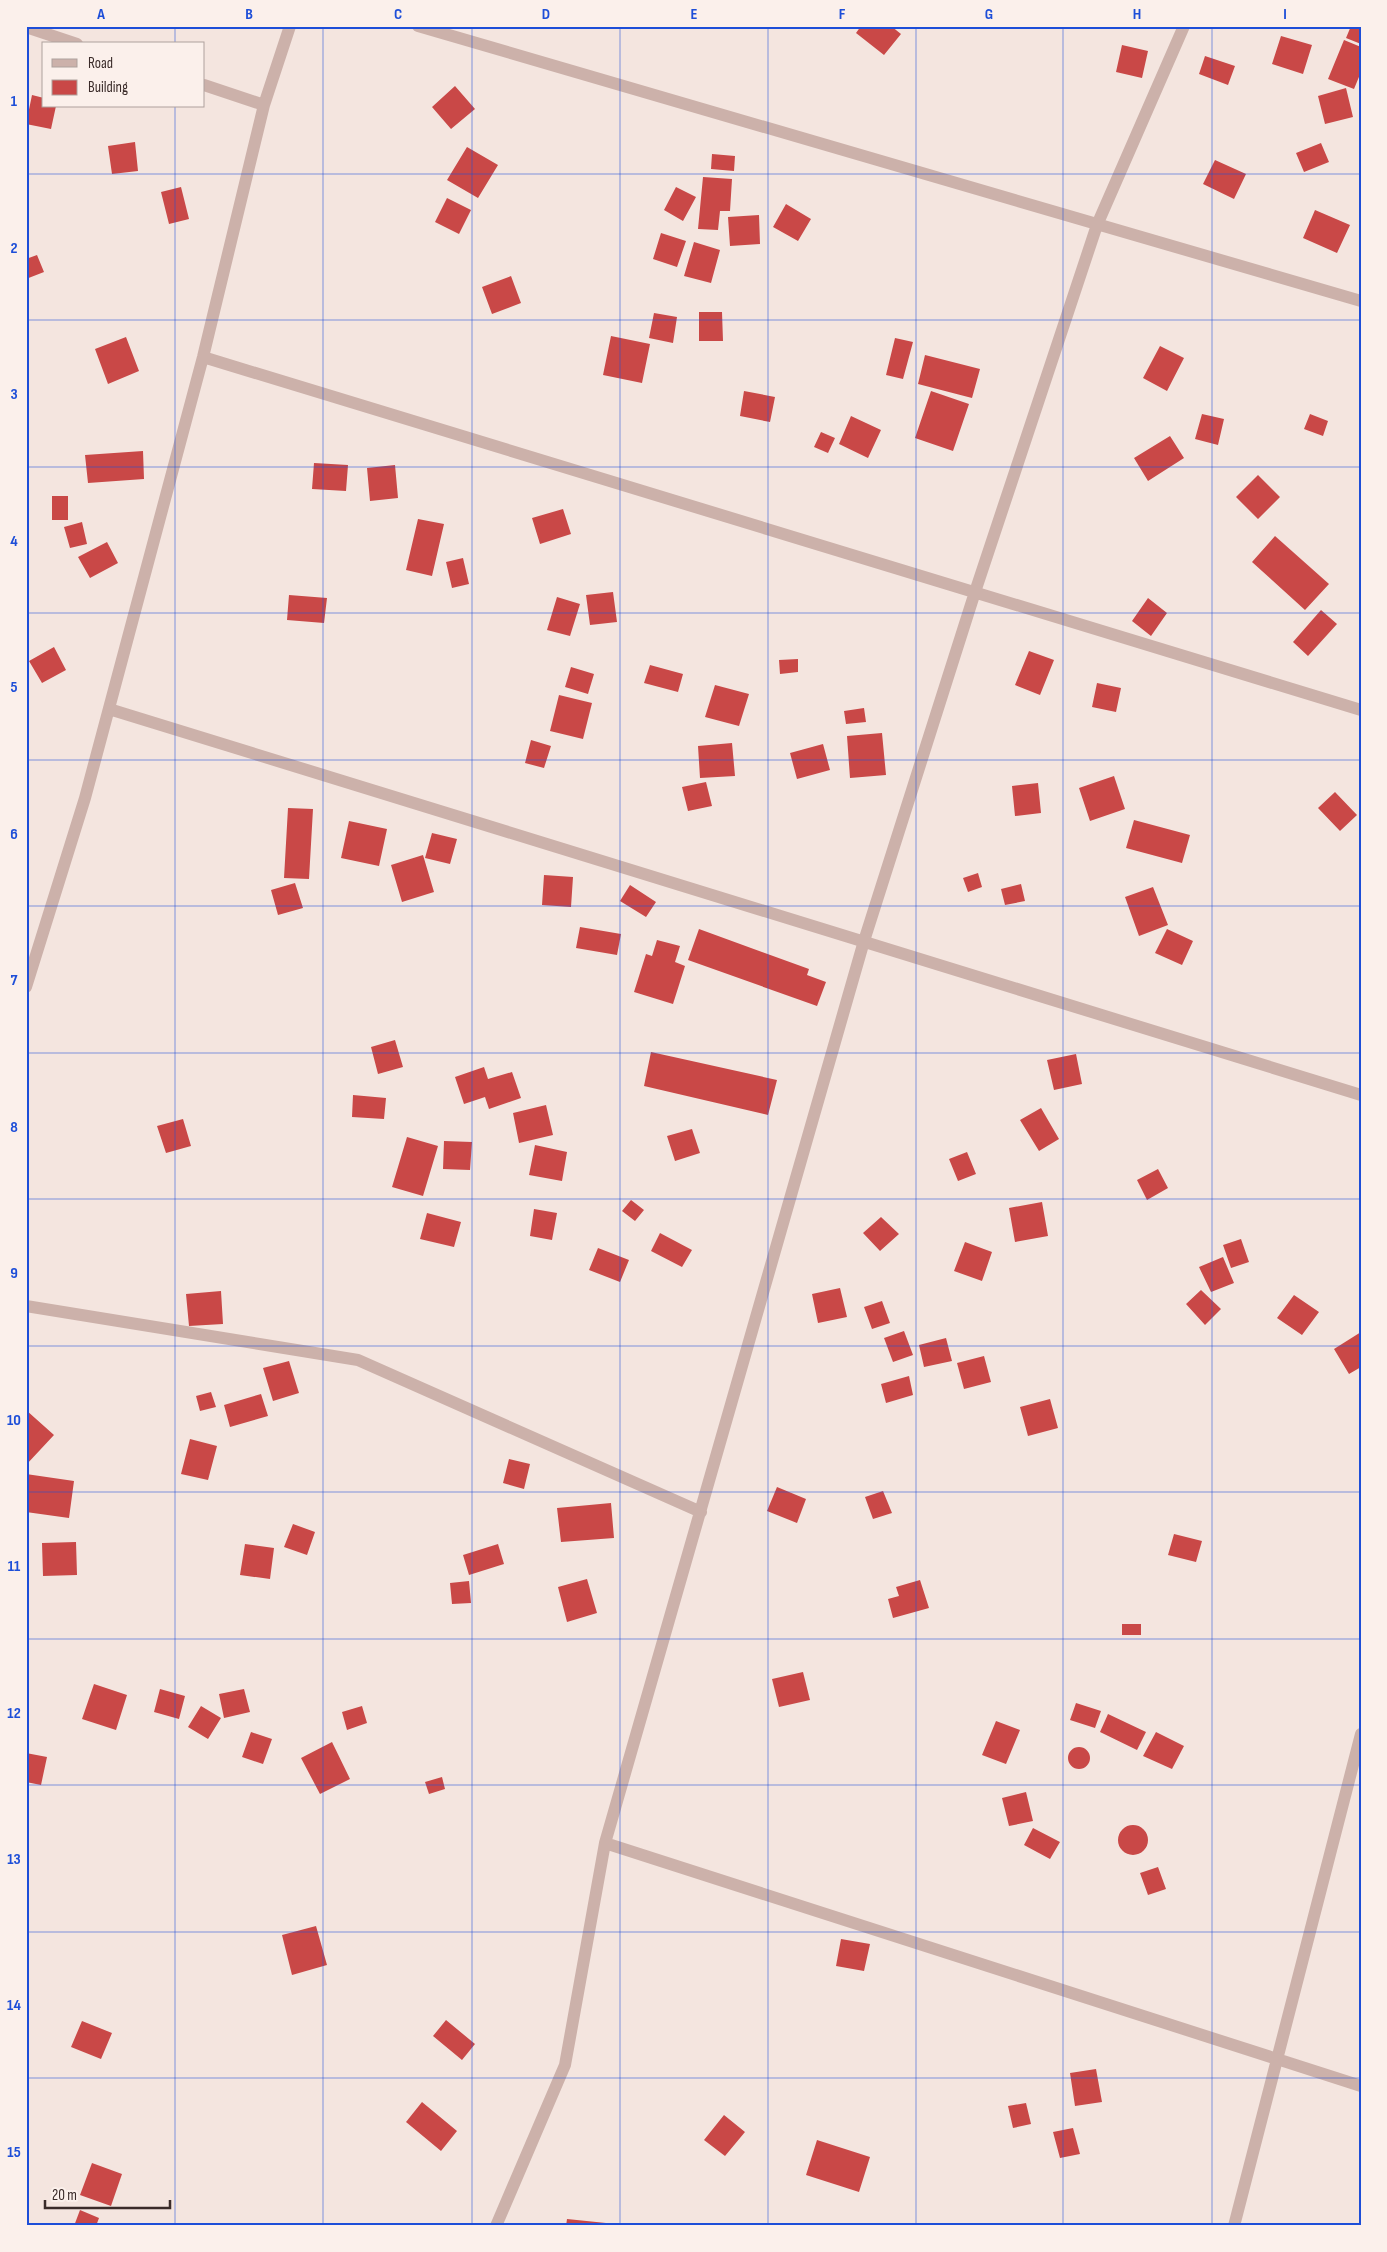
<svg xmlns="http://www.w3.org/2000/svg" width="1387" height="2252" font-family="'Sofia Sans Condensed',sans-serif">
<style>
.building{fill:#c94847}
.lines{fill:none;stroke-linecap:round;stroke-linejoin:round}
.street{stroke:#ccb1aa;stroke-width:12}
.grid{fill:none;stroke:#1d4ed8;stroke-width:1;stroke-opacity:0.55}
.neatline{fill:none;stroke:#1d4ed8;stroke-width:2}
.grid-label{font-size:16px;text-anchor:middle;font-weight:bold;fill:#1d4ed8}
</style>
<rect width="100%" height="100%" fill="#f4e5df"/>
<!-- building -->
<path class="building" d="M861,26H891L901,34L884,55L856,33Z
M1351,26H1361V44L1346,38Z
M1281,36L1312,45L1303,74L1272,64Z
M1344,40L1361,47V72L1354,89L1328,79Z
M1122,45L1148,51L1142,78L1116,72Z
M1205,56L1235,66L1228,85L1199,74Z
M455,86L475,109L451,129L432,107Z
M1346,88L1353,117L1325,124L1318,96Z
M32,95L44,98V106H56L51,129L26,124Z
M135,142L138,171L112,174L108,146Z
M1321,143L1329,162L1304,172L1296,153Z
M467,147L498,165L478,198L447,180Z
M712,154L735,156L734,171L711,169Z
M1215,160L1246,174L1234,199L1203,184Z
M703,177L732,179L730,211H720L718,230L698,229Z
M181,187L189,219L169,224L161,192Z
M676,187L696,197L683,221L664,210Z
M447,198L471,210L459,234L435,222Z
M786,204L811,219L798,241L773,227Z
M1315,210L1350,225L1337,253L1303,238Z
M759,215L760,244L730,246L728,217Z
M661,233L686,241L677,267L653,259Z
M694,242L720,250L711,283L684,276Z
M37,255L44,272L26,279V259Z
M511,276L521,303L492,314L482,287Z
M699,312H722L723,341H699Z
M654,313L677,317L673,343L649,338Z
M611,336L650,344L642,383L603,375Z
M126,337L139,371L108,384L95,349Z
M895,338L913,342L903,379L886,375Z
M1160,346L1184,358L1167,391L1143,378Z
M925,355L980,369L972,398L918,384Z
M744,391L775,397L770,422L740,416Z
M931,391L969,404L953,451L915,438Z
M1202,414L1224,419L1218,445L1195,439Z
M1310,414L1328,421L1323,436L1304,429Z
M851,416L881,430L868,458L839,444Z
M821,432L835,438L828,453L814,447Z
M1170,436L1184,458L1148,481L1134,458Z
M143,451L144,479L88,483L85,455Z
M314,463L348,465L346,491L312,489Z
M395,465L398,498L370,501L367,468Z
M1258,475L1280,497L1258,519L1236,497Z
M52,496H68V520H52Z
M563,509L571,534L540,544L532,518Z
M418,519L444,524L432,576L406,570Z
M82,522L87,544L70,548L64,527Z
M1275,536L1329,584L1305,610L1252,562Z
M107,542L118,563L90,578L78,557Z
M463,558L469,584L452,588L446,562Z
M613,592L617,622L590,625L586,595Z
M289,595L327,598L324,623L287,620Z
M557,597L580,604L570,636L547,630Z
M1148,598L1167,613L1151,636L1132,621Z
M1321,610L1337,624L1308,656L1293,642Z
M54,647L66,670L42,683L29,661Z
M1029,651L1054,660L1040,695L1015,685Z
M798,659V672L780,674L779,660Z
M650,665L683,674L678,692L644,683Z
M571,667L594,674L588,694L565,687Z
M1097,683L1121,688L1116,712L1092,707Z
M715,685L749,694L739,726L705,717Z
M559,695L592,703L583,739L550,731Z
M864,708L866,722L846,724L844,711Z
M882,733L886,775L850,778L847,736Z
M531,740L551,746L544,768L525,763Z
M732,743L735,776L700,778L698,746Z
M823,744L830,770L797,779L790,753Z
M1114,776L1125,809L1090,821L1079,788Z
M706,782L712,806L688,811L682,787Z
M1038,783L1041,813L1015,816L1012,786Z
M1335,792L1357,815L1340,831L1318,808Z
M288,808L313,809L309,879L284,878Z
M1134,820L1190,835L1182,863L1126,848Z
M349,821L387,829L379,866L341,858Z
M432,833L457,839L450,864L425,858Z
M423,855L434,892L402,902L391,865Z
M978,873L982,887L968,892L963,878Z
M544,875L573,877L571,907L542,905Z
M295,883L303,908L278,915L271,890Z
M1021,884L1025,901L1005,905L1001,889Z
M630,885L656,902L646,917L620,901Z
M1153,887L1168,925L1139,936L1125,897Z
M580,927L621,934L617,955L576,948Z
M699,929L809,969L807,975L826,982L817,1006L688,960Z
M1167,929L1193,941L1182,965L1155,953Z
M657,940L680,946L675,962L685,966L673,1004L634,992L646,954L652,956Z
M395,1040L403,1067L378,1074L371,1047Z
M651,1052L777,1080L768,1115L644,1086Z
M1076,1054L1082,1084L1054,1090L1047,1060Z
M484,1067L488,1079L512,1072L521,1098L489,1109L485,1097L464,1104L455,1077Z
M353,1095L386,1098L384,1119L352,1117Z
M546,1105L553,1135L519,1143L513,1113Z
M1041,1108L1059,1139L1039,1151L1020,1120Z
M183,1119L191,1146L166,1153L157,1126Z
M692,1129L700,1153L675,1161L667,1136Z
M407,1137L438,1146L423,1196L392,1187Z
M444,1141L472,1142L470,1170L443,1169Z
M535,1145L567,1152L562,1181L529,1175Z
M967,1152L976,1174L958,1181L949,1159Z
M1158,1169L1168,1188L1147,1200L1137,1180Z
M631,1200L644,1210L635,1221L622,1211Z
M1042,1202L1048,1236L1015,1242L1009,1208Z
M534,1209L557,1213L552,1240L530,1236Z
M427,1213L461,1222L454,1247L420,1239Z
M881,1217L899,1234L880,1251L863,1233Z
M660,1233L692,1250L682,1267L651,1251Z
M1241,1239L1249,1262L1231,1268L1223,1245Z
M965,1242L992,1252L982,1281L954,1271Z
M598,1248L629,1260L620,1282L589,1270Z
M1223,1257L1234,1283L1211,1292L1199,1267Z
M840,1288L847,1317L818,1323L812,1294Z
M1201,1290L1221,1309L1205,1325L1186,1304Z
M221,1291L223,1324L189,1326L186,1294Z
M1294,1295L1319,1312L1302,1335L1277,1318Z
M882,1301L890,1323L872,1329L864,1307Z
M904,1331L913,1355L893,1362L884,1338Z
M1361,1332V1367L1349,1374L1334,1349Z
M946,1338L952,1361L924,1367L919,1345Z
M984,1356L991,1382L964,1389L957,1363Z
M289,1361L299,1393L273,1401L263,1368Z
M909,1376L913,1395L886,1403L881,1384Z
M211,1392L216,1407L200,1411L196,1396Z
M261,1394L268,1416L230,1427L224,1405Z
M1050,1399L1058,1428L1028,1436L1020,1407Z
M26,1410L54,1435L26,1465Z
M190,1439L217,1446L208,1480L181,1474Z
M509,1459L530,1464L524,1489L503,1483Z
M26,1474L74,1481L69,1518L26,1512Z
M777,1487L806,1499L797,1523L767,1511Z
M883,1491L892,1513L873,1519L865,1497Z
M611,1503L614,1538L561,1542L557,1508Z
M293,1524L315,1532L307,1555L284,1547Z
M1174,1534L1202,1541L1196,1562L1168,1555Z
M76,1542L77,1575L43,1576L42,1543Z
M245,1544L274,1548L270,1579L240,1575Z
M498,1544L504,1564L469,1575L463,1555Z
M587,1579L597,1613L567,1622L558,1587Z
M920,1580L929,1608L893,1618L888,1599L899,1596L896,1587Z
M469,1581L471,1603L452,1604L450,1583Z
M1122,1624H1141V1635H1122Z
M803,1672L810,1700L779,1707L772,1679Z
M94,1684L127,1695L116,1730L82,1719Z
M160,1689L185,1696L179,1719L154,1712Z
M244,1689L250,1712L224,1718L219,1694Z
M1076,1703L1101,1711L1095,1728L1070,1720Z
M201,1706L221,1718L208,1739L188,1727Z
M362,1706L367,1723L347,1730L342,1712Z
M1108,1714L1146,1732L1137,1750L1100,1732Z
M996,1721L1020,1730L1006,1764L982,1755Z
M251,1732L272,1739L263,1764L242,1757Z
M1156,1732L1184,1746L1172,1769L1143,1756Z
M332,1742L350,1779L320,1794L301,1758Z
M1068 1758a11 11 0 1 1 22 0a11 11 0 1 1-22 0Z
M26,1753L47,1757L41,1785L26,1782Z
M442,1777L445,1789L429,1794L425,1782Z
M1026,1792L1033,1821L1009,1826L1002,1798Z
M1118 1840a15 15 0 1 1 30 0a15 15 0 1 1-30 0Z
M1033,1828L1060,1842L1050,1859L1024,1845Z
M1158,1867L1166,1889L1148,1895L1140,1873Z
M316,1926L327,1965L292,1975L282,1935Z
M841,1939L870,1944L864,1971L836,1966Z
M446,2020L475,2044L462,2060L433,2036Z
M82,2021L112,2033L101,2059L71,2047Z
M1096,2069L1102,2102L1075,2106L1070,2073Z
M422,2102L457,2131L441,2151L406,2122Z
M1026,2103L1031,2124L1013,2128L1008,2106Z
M724,2115L745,2132L725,2156L704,2140Z
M1073,2128L1080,2154L1060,2158L1053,2132Z
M817,2140L870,2157L859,2192L806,2175Z
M92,2163L122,2174L111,2206L80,2195Z
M80,2210L99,2218L96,2226H74Z
M567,2219L606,2223V2226H566Z"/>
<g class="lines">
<!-- street -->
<path class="street" d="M418,26L1361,301
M26,27L77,44
M204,85L264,105
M203,357L1361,710
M109,709L1361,1095
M26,987L85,798L203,357L264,105L290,26
M26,1306L358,1360L701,1512
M605,1843L1361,2086
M496,2226L565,2065L605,1843L864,941L975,592L1097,225L1184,26
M1234,2226L1361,1734"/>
</g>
<!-- grid -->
<path class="grid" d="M175,26V44M323,26V2226M472,26V2226M620,26V2226M768,26V2226M916,26V2226M1063,26V2226M1212,26V2226M175,106V2226M26,174H1361M26,320H1361M26,467H1361M26,613H1361M26,760H1361M26,906H1361M26,1053H1361M26,1199H1361M26,1346H1361M26,1492H1361M26,1639H1361M26,1785H1361M26,1932H1361M26,2078H1361"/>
<!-- border -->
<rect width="1387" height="2252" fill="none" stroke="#fbf0eb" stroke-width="55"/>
<!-- legend -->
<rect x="42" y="42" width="162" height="65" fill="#fbf0eb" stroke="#aea19d"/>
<rect x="52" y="59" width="25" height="8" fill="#ccb1aa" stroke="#aea19d"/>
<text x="88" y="68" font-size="15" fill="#3a2b29">Road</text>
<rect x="52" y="80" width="25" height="15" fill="#c94847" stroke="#aea19d"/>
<text x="88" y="92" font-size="15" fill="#3a2b29">Building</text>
<!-- scale -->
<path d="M45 2200v8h125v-8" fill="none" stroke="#3a2b29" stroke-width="2.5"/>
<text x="52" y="2200" font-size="15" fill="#3a2b29" stroke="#fbf0eb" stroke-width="4" paint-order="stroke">20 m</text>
<rect x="28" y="28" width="1332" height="2196" class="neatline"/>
<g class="grid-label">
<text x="101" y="19">A</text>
<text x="249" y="19">B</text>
<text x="398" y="19">C</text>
<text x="546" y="19">D</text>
<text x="694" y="19">E</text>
<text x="842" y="19">F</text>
<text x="989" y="19">G</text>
<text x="1137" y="19">H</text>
<text x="1285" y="19">I</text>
<text x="14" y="106">1</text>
<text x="14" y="253">2</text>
<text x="14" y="399">3</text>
<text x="14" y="546">4</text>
<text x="14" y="692">5</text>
<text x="14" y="839">6</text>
<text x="14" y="985">7</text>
<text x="14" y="1132">8</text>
<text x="14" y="1278">9</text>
<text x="14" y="1425">10</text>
<text x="14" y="1571">11</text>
<text x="14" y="1718">12</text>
<text x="14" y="1864">13</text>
<text x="14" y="2010">14</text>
<text x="14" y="2157">15</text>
</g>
</svg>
